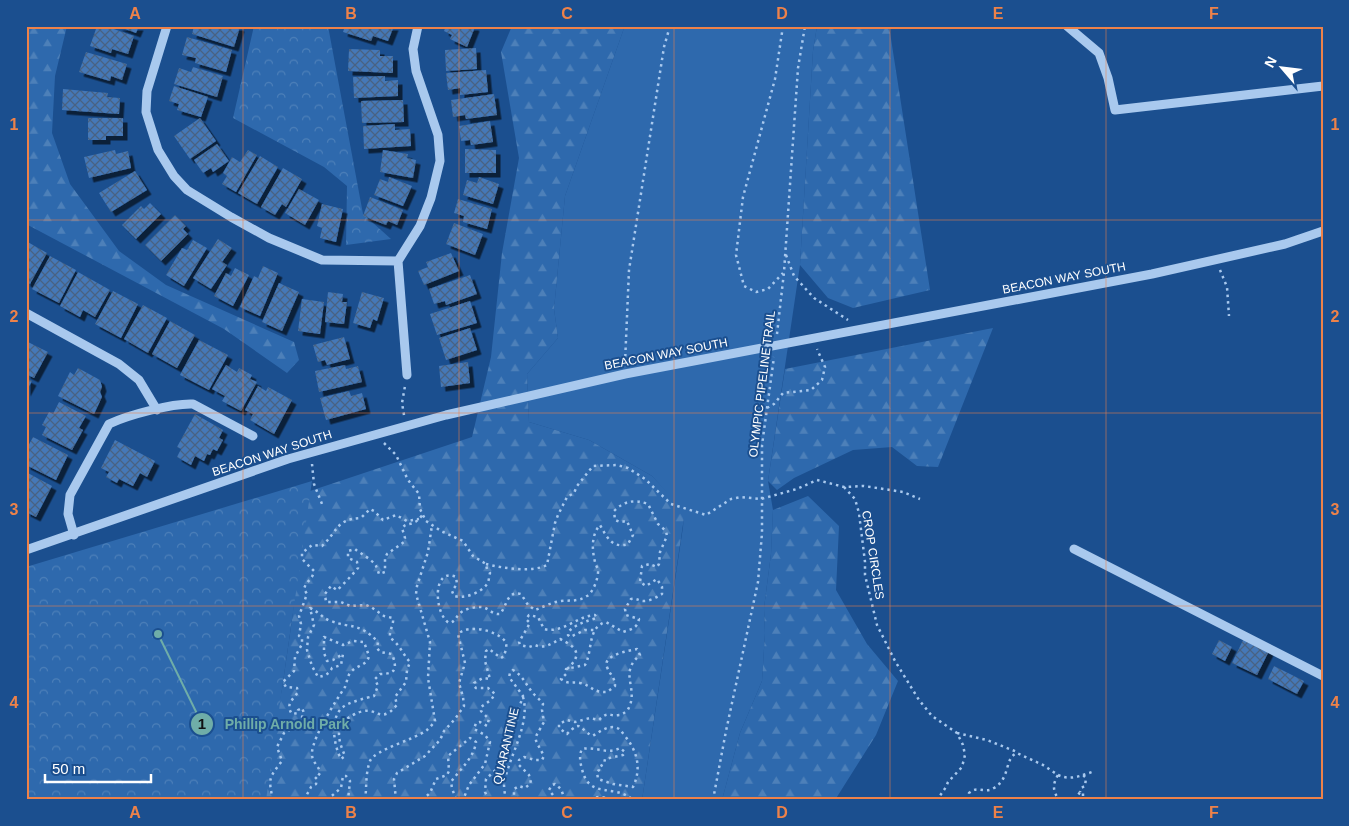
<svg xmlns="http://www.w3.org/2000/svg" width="1349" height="826" font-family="Arial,sans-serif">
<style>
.green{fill:#2e69ad}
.forest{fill:url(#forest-firs)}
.park{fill:url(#park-crowns)}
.building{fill:url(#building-cross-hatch);filter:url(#shadow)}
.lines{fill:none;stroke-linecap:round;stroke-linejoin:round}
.path{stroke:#a9c9ee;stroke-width:2.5;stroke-dasharray:2.5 4;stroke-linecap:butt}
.minor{stroke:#a9c9ee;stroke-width:9}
.grid{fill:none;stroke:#ee8249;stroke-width:1;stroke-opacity:0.55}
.labels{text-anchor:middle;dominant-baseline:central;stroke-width:4;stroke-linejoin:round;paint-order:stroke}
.street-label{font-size:12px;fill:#fff;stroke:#1b4f8f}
.leader{fill:none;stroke:#6fada8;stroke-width:2}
.callout-dot{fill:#6fada8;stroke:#1b4f8f;stroke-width:2}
.mark-label{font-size:15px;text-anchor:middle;font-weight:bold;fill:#111}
.callout-label{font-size:14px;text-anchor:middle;font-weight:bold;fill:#6fada8;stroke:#1b4f8f;stroke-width:4;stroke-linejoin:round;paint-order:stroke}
.neatline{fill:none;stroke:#ee8249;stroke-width:2}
.grid-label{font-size:16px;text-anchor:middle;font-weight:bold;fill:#ee8249}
</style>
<defs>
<pattern id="forest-firs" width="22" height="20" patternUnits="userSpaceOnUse" patternTransform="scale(1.25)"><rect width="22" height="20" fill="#2e69ad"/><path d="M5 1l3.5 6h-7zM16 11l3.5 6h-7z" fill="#4d80b9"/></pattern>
<pattern id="park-crowns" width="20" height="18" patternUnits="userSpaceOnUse" patternTransform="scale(1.25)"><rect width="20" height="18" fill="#2e69ad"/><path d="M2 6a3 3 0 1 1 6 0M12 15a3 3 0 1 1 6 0" fill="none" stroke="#4d80b9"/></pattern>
<pattern id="building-cross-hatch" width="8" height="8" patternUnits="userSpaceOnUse" patternTransform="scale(1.25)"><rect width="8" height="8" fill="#4478b7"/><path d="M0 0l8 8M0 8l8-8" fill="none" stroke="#486282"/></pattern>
<filter id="shadow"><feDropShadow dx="4.5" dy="4.5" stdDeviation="0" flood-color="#0009"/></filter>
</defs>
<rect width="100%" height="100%" fill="#1b4f8f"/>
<!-- green -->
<path class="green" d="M624,26H817L813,51L800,265L768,481L773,510L771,554L764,608L765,633L762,681L740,733L722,800H642L683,527L684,512L652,476L589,440L529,422L527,374L558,338L554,309L565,196L623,31Z"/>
<!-- forest -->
<path class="forest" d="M26,26H67L55,76L52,133L70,184L119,251L166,285L294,342L299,360L287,373L224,329L26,224Z
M512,26H624L623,31L565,196L554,309L558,338L527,374L529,422L589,440L652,476L685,511L642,800H260L282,689L292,620L307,492L472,437L491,357L502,253L519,158L501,52Z
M817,26H889L930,290L853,308L828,298L800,265L813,51Z
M993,328L938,467L917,466L892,447L853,450L794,478L777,490L768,481L785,369Z
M808,496L839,526L836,590L867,644L898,681L876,735L835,800H722L740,733L762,681L765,633L764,608L771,554L773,510Z"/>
<!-- park -->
<path class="park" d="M254,26H328L363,214L391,239L346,245L347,186L324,167L233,118Z
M312,481L266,800H26V567Z"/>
<!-- building -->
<path class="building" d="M97,26H105L134,36L128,54L112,49L111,53L90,46Z
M117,26H139L136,33Z
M194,26H238L240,27L234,47L192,34Z
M345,26H394L388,41L373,36L371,41L343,32Z
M446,26H474L475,27L467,47L450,39L452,35L444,31Z
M187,37L232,50L226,72L195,63L196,58L182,55Z
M476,48L477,69L446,71L445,50Z
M349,49L380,50V56H393V73L348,71Z
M86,52L127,64L122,80L111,76L110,81L79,72Z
M193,67L223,76L217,97L174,84L179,68L191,72Z
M486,70L488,92L460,95V88L448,90L446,73Z
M385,76V81L398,80V96L354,98L353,77Z
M174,86L208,97L201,117L177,110L179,104L169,101Z
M63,89L108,93L107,97L120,98L119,114L62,110Z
M494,94L497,115L466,119L465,115L453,117L451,100Z
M403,100L404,122L362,123L361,101Z
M88,118H123V136H106V140H88Z
M200,118L216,141L190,159L174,136Z
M490,121L493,142L471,145L470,140L461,141L459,126Z
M395,124V130L410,129L411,146L364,149L363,126Z
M217,144L229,161L213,172L211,168L203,173L194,160Z
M465,149L496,150V173H465Z
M115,150L116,154L128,151L131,168L89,178L84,157Z
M248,150L257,155L236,192L222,184L227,176L223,173L232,157L240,162Z
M383,150L408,154L407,158L416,160L413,178L380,172Z
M260,156L278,167L257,204L238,193Z
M283,168L302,179L286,207L282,204L275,215L261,207Z
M135,171L147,190L111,212L99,193Z
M389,177L412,186L403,206L374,195L380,179L388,182Z
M479,177L499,184L493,204L463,195L467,180L477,183Z
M299,189L319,200L305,225L285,213Z
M370,197L403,210L397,225L388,221L386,225L363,216Z
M458,199L492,209L487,229L463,222L464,216L454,213Z
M150,203L161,214L136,239L122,225L141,206L144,209Z
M322,204L343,209L336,242L320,238L322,228L317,226Z
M175,215L186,226L183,229L188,234L161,261L145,245Z
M454,223L483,234L475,255L446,244Z
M218,239L232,248L222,262L227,265L211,289L193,278Z
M193,240L207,248L184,286L166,275L182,248L187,250Z
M26,241L47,253L30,284L26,282Z
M451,253L459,271L424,285L418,271L428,267L426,262Z
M50,256L76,270L59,303L32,289Z
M263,266L278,273L260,316L240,307L254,276L258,278Z
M235,268L249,275L233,306L214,296L226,273L231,276Z
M78,272L110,290L95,317L83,310L80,317L60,306Z
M470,275L477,294L446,305L445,301L434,304L429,289Z
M279,283L299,292L282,331L262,322Z
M113,291L138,304L121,338L95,324Z
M328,292L343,294L342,302H347L344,324L325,322Z
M362,292L384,298L377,321L373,319L370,328L353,323Z
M302,299L324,302L320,334L298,331Z
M470,301L477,323L437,335L430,314Z
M143,305L167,318L148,353L124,339Z
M170,321L195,335L177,368L152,354Z
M470,328L477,350L446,360L439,338Z
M344,337L350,359L327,365L325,360L318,362L313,345Z
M199,340L228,355L209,390L180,375Z
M26,341L48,352L34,378L26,374Z
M468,362L470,383L441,387L439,366Z
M226,365L237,372L239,368L252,375L250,379L257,382L241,411L222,401L225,396L212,389Z
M345,365L346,369L358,366L362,382L319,392L315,371Z
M78,368L100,380L102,387L100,392L102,397L94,414L58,396L70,372L74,375Z
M26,378L32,381L26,392Z
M258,386L266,391L268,387L292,400L274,434L250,420L253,414L245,410Z
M349,391L351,396L362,393L366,409L326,420L320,398Z
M59,402L86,416L79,428L83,430L72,450L42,435L46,427L42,425L49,412L53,414Z
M195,414L223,430L219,438L223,440L217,451L213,449L210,455L207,454L204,461L195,456L191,465L177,457L181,449L177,447Z
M33,437L68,455L56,480L26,465V450Z
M115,440L155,461L147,477L140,473L133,486L119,479L117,483L106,477L109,472L101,468Z
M26,472L52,486L36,517L26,512Z
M1244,638L1269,651L1257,675L1232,663Z
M1219,640L1232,647L1225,661L1212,654Z
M1274,666L1304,681L1297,694L1268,679Z"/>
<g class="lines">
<!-- path -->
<path class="path" d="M783,26L775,79L743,197L736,255L744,286L756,292L768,289L783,273
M786,255L794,276L814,298L848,320
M1220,270L1227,287L1229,316
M777,334L784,272L798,68L805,26
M625,363L629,270L664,47L670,26
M767,408L774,404L783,393L811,390L822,380L825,367L817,349
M404,415L402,403L405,386
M384,443L396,455L408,480L419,494L420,509L426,521L441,531L463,541L473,556L486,564L487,569L490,573C489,577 489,581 487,584C481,593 464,599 454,596L452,591L457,584L456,577C432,566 434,614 449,623C455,622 456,617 460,613C465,609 473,607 479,607C488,606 491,615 500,614C507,606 507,590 521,594L528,605L535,610C543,607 552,602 561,601C570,600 578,602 587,596C593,593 599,577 598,569C597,567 595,564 595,562C592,550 591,535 600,525C607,538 613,549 628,544L633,535L627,521L620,522L615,520L614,511C624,501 634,499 648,504L658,524L666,531L667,536L660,552L659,564L657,567L650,564L642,566L640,582L646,586L657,579L662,587V594C657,597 650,601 644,601C639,601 637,598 631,599L625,609L626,615L639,619C637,629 631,629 623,632L606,622C587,627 593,651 585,665L566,669V674L561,679C568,685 573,681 580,683C591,685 593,693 607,692L615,686C615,677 610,675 607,667C602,655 628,651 637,649L640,655C617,674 641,689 627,711C624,713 622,715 619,715C609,717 609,710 599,720L590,718L575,722L567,720L559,724V728L567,734C581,720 578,727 592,736C599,733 604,727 613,727C619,727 621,731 625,736C637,751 642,768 633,787L613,784L598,779L597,772L599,770V767L604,764L605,759L623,755L625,752L620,748C607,755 595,746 582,749C579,755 580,762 582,769C589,800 614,783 633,800
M312,464L314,484L322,504
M844,487L855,499L859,513L865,562V575L877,625L895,661L919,700L932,716L957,733L963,745L965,755L962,767L948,782L946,787L937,800
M486,564C502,568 532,573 547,565L555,523L558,515L567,497L574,493L577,486L593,466L617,465L628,468L645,479L671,504L706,515L731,499L741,497L761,499L797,489L817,480L844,487L864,486L903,492L920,499
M26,612L30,611
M567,669C583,655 577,647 560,639C551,644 544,649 535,645L529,647L520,645L519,642L530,623L526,619L529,615L538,617L544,629C562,634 577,616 595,615L597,618C586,621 577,624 569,631L568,635L570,637L585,630H595
M957,733L987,740L1017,752
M1058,775C1067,779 1074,778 1083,775L1086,778L1085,786L1081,788L1080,792
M1083,775L1092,772
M26,797L28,800
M273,800C268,778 269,778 282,761L277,747L284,733L298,725L304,713L302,708L298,710V713L292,714C285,704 293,700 298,692L297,688L286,687L283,682L294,671L295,657L302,644V638L299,636L301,624L299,616L307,594L304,589C306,581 313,579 314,571L302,559V553L312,545L322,546C338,531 336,519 361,518L370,509L374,511L383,520L396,515L407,521L419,519
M304,800L311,787L316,784L317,779L315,777L318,776L320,773C319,765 311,762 312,752C314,735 335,702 345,687C347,683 347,677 350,673C356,665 367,666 369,656L364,642L353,641L343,645L324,637V653L327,661L333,660L343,654L341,665L332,668C329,674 325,676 318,677L312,666L307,650L308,637L314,625L310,608C318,611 323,619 331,621C352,629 359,622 378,642L377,648L380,652L392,654C397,668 397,674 380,674L375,679L378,686L374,696C366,698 349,702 343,707C329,718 334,746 341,759L345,756C337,737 334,724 355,714C359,712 365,710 370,711C376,712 381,717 388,713C391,712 394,708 397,705L395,697L406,682L407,670L410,662C403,655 399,643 390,638C389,630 394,625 393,618L384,616L371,607L366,605L350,606L341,602H326L325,594L331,586L337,590C342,586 353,574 358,568L357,562L348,558V551L355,549C361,554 373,560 376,566C377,568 378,571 379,574L385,572V558L387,554L404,542L405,538L402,528C406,523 410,525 415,522C419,520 420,517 423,515
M327,800L341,788L343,776H346L350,781L348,800
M365,800C367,787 365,775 370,761C374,750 416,739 427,730C430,727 433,724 435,721L428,678L430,642L416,594L417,586L428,552L432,525
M396,800L394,779L397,773L425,756L440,740L444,731L455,719L464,706L463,697L459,683L465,663L458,634C468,624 496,630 505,641C508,646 505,652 504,656L501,658L489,649L486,651L485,661L490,679L483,678L474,683V686L476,688H488L495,694L491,700L481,707V711L489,719L487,726L480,722L476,723L474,729L485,735L490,742L485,764L469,785L463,800
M422,800L430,793L436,779L447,775L449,771L448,756L470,738L476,742C474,758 460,769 451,782L452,788L456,800
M489,800L485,792L486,779L504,762L506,725L509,719L518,711L523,696L509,677L510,673L513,670C523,676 525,683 532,692C535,696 540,699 543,704L542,710L544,722C533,742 533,735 544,756L542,760H535L524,757L519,760V765L529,775L531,783L525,788L519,786L514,789V795L519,800
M506,800C505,795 504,789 504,784C508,758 531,724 523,697
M557,800L549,790L552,785L555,784L561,789L565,800
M590,800C597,796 603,796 610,800
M713,800L726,731L758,582L762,533V445L774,357
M970,800L969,793C977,785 985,794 994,788C1011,778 1004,758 1017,753L1043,765L1058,775C1052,785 1053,791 1059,800
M1075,800L1080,792L1083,793V800"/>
<!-- minor -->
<path class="minor" d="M167,26L147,91L146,112L158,150L174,176L187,190L231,217L269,238L322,260L398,261
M1067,26L1099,53L1108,78L1115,110L1323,86
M26,313L119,364L139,380L157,410
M407,375L398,261L420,226L431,198L440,161L438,135L416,71L413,49L418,26
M74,535L68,514L70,495L109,424C128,415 173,403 193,404L253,436
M1074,549L1323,676
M26,550L288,459L446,415L625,374L1152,274L1285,244L1323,231"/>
</g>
<!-- grid -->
<path class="grid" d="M243,26V800M459,26V800M674,26V800M890,26V800M1106,26V800M26,220H1323M26,413H1323M26,606H1323"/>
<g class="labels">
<!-- street labels -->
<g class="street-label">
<text transform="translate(1064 278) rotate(-11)">BEACON WAY SOUTH</text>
<text transform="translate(666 354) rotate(-11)">BEACON WAY SOUTH</text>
<text transform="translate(762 384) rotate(-83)">OLYMPIC PIPELINE TRAIL</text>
<text transform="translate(272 453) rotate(-18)">BEACON WAY SOUTH</text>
<text transform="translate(873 555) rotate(81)">CROP CIRCLES</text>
<text transform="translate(506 746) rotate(-77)">QUARANTINE</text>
</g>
</g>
<!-- callouts -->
<path class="leader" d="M158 634L202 724"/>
<g class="callout-dot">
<circle cx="158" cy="634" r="5"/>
<circle cx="202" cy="724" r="12"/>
</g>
<g class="mark-label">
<text x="202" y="729">1</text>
</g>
<g class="callout-label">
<text x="287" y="729">Phillip Arnold Park</text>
</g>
<!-- border -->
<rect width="1349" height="826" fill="none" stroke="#1b4f8f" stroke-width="55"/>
<!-- north arrow -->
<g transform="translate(1282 68) rotate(298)" stroke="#1b4f8f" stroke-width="4" paint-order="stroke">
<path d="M0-4L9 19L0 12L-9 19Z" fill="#ffffff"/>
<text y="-8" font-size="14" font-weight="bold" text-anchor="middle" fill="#ffffff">N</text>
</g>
<!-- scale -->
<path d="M45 774v8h106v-8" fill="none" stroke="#ffffff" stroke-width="2.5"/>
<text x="52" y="774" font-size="15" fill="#ffffff" stroke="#1b4f8f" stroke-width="4" paint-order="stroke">50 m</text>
<rect x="28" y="28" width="1294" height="770" class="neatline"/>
<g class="grid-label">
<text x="135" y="19">A</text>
<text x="351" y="19">B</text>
<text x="567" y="19">C</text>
<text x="782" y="19">D</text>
<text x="998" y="19">E</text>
<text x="1214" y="19">F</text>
<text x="14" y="130">1</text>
<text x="1335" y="130">1</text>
<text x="14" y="322">2</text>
<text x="1335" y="322">2</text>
<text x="14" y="515">3</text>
<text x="1335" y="515">3</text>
<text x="14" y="708">4</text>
<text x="1335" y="708">4</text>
<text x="135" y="818">A</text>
<text x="351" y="818">B</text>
<text x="567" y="818">C</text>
<text x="782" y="818">D</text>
<text x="998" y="818">E</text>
<text x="1214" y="818">F</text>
</g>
</svg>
